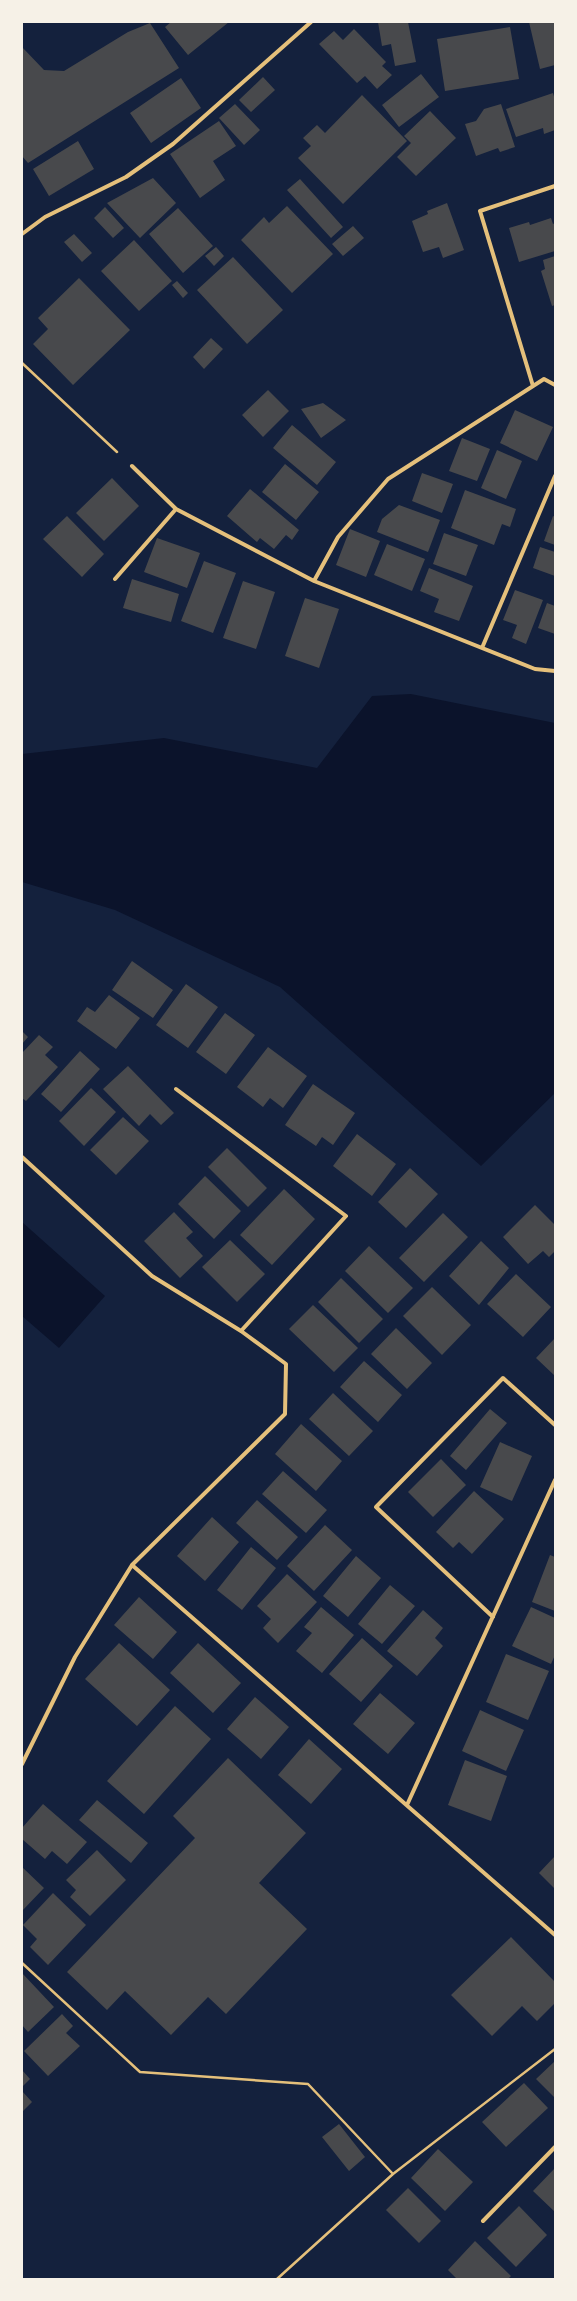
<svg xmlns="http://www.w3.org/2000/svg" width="577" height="2301" font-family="Jost,sans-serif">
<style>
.water{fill:#0b132b}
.building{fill:#48494c}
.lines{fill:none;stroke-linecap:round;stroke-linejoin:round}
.path{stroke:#e5c07b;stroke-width:2.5}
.minor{stroke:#e5c07b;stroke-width:4}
</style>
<rect width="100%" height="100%" fill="#14213d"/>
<!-- water -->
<path class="water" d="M411,694L555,723V1093L481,1166L280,987L115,910L22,882V754L164,738L317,768L372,696Z
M22,1222L105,1296L59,1348L22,1316Z"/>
<!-- building -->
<path class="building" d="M171,22H229L188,55L165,27Z
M378,22H408L416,62L395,66L391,44L382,46Z
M529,22H555V65L540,69Z
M150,23L179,68L28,163L22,156V47L44,70L64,71L128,32Z
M510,27L519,79L445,91L437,39Z
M354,29L386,62L382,66L392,75L377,89L365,76L357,83L319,44L334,31L343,40Z
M421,74L439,97L399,127L382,105Z
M263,77L275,90L251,112L239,100Z
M181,78L201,108L151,143L130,113Z
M553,93L555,100V130L544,134L543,128L516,137L506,109Z
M362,95L407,141L343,204L298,158L311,146L303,138L317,125L325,133Z
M235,104L260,130L244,145L219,118Z
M501,104L515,147L500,152L498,148L476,156L465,124L476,121L484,109Z
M430,111L456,138L416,176L397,157L411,143L404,136Z
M219,121L236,146L213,161L225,180L200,198L170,154Z
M78,141L94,169L49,196L33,169Z
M153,178L176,203L140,238L107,203Z
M300,179L343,227L331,238L287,190Z
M447,203L464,250L443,258L439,247L423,252L412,221L428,214L427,211Z
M287,206L333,254L292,293L241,240L264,217L269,223Z
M105,207L124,228L113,238L94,218Z
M178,208L213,246L183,273L149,234Z
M551,218L553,224L555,223V251L519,262L509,228L529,222L530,225Z
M353,226L364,238L343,256L332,244Z
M74,234L92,253L82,262L64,242Z
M134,240L172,281L139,311L101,271Z
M216,247L224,256L214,266L205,256Z
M555,256V305L552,306L541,271L545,269L543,260Z
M233,257L283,310L247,344L197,290Z
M79,278L130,330L73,385L33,344L48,329L38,318Z
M177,281L188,293L183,298L172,285Z
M211,338L223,349L204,369L193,357Z
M268,390L289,411L263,437L242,415Z
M323,403L346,420L321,438L301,409Z
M515,410L553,427L537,461L500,443Z
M292,425L336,462L317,485L273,448Z
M462,438L490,449L477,481L449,471Z
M497,450L522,461L506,499L481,488Z
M285,464L319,492L296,520L262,492Z
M422,473L453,484L442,513L412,501Z
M112,478L139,506L104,541L76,513Z
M250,489L299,530L292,540L286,535L274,549L260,538L257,542L227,516Z
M465,490L516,509L510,527L502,524L494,545L451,528Z
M399,505L440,520L428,552L377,532L382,519Z
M67,516L104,554L82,577L43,539Z
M553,516L555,517V545L544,541Z
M350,529L380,541L366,577L336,565Z
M444,533L478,545L466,576L433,564Z
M157,538L200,553L187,588L144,572Z
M387,544L425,559L412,591L374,575Z
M540,547L555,552V576L533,568Z
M204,561L236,573L213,633L181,621Z
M429,568L473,586L459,621L434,612L439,599L420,591Z
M132,579L179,594L171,622L123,608Z
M243,581L275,592L256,649L223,638Z
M515,590L543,600L526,644L512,638L517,625L503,620Z
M305,598L339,609L319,668L285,656Z
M547,603L555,606V634L538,628Z
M132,961L173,990L153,1018L112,990Z
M186,984L218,1007L188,1048L156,1025Z
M109,995L140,1018L116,1049L77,1021L87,1007L95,1012Z
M225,1013L255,1035L226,1074L196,1052Z
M22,1031L28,1037L22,1044Z
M39,1035L53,1047L45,1055L58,1067L26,1101L22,1098V1053Z
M268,1047L307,1076L283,1108L270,1098L263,1107L237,1087Z
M80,1051L100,1069L61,1112L41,1094Z
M128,1066L174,1113L161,1125L150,1114L139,1126L103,1089Z
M313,1084L355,1113L333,1145L322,1137L316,1146L285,1125Z
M91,1088L116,1112L84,1146L59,1121Z
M123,1117L149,1141L116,1175L90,1150Z
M357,1134L396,1164L372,1196L333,1166Z
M227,1148L267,1188L248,1207L208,1167Z
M410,1168L438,1194L406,1228L378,1202Z
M205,1176L241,1211L214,1239L178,1204Z
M284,1189L315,1219L272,1265L240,1235Z
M535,1205L555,1225V1251L549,1257L543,1251L528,1264L503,1237Z
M174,1212L193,1232L186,1238L203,1256L180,1278L144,1241Z
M443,1213L468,1237L424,1282L399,1258Z
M230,1240L265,1274L237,1302L202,1267Z
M481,1241L509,1268L479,1305L449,1276Z
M369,1246L413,1288L388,1313L345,1271Z
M516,1274L551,1307L523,1337L487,1304Z
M341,1278L383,1319L359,1343L318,1302Z
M432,1287L471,1325L442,1355L403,1316Z
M313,1305L358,1348L334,1372L289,1329Z
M396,1328L432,1363L407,1389L371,1354Z
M555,1338V1376L536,1358Z
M364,1361L402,1395L378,1422L340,1387Z
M333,1393L373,1431L349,1456L309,1419Z
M490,1409L507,1423L466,1470L450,1456Z
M301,1424L342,1461L316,1491L275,1454Z
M500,1442L532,1456L512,1501L480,1487Z
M441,1459L466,1485L433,1517L408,1492Z
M283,1471L327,1510L306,1533L262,1494Z
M474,1491L504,1519L472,1554L459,1542L453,1548L436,1532Z
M257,1500L298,1537L277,1560L236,1523Z
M212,1517L239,1542L205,1581L177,1556Z
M325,1525L352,1550L314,1591L287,1566Z
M251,1547L276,1568L242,1610L217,1590Z
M550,1555L555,1557V1611L532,1602Z
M356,1556L381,1578L348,1617L323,1596Z
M287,1574L317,1602L278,1643L263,1628L271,1619L257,1606Z
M390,1585L415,1606L382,1644L358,1624Z
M139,1597L177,1632L153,1659L114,1625Z
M321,1607L354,1635L322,1673L296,1651L312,1633L304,1627Z
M531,1607L555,1618V1655L551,1664L512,1646Z
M423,1610L443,1628L435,1638L443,1646L417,1676L387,1651Z
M362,1638L393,1666L361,1702L329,1674Z
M119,1643L170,1690L137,1726L85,1679Z
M198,1643L241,1683L213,1713L170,1673Z
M506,1654L549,1671L528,1720L486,1702Z
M380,1693L415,1723L388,1754L353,1724Z
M255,1697L289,1727L261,1759L227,1729Z
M175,1706L211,1739L144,1814L107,1781Z
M480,1710L524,1730L506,1771L462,1751Z
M309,1739L342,1769L311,1804L278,1775Z
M228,1758L306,1833L259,1883L307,1929L226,2014L208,1997L171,2035L125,1991L107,2010L67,1972L195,1838L173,1816Z
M465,1760L507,1776L491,1821L448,1805Z
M97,1800L148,1843L131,1863L79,1820Z
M43,1804L87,1842L67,1864L52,1851L45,1859L22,1839V1828Z
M97,1850L126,1880L90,1916L70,1897L76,1890L66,1880Z
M555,1856V1889L539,1873Z
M22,1867L44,1888L22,1911Z
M53,1893L86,1925L48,1965L30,1947L37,1939L23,1925Z
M511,1937L555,1982V2003L537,2021L522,2006L492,2036L451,1995Z
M22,1973L54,2007L28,2032L22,2025Z
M62,2014L73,2026L66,2033L80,2046L48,2076L24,2051Z
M555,2061V2098L536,2079Z
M22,2070L30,2079L22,2087Z
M524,2083L548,2108L506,2147L482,2122Z
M22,2091L32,2102L22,2112Z
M339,2124L365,2157L349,2171L322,2137Z
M438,2149L473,2182L445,2211L411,2178Z
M555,2168V2212L533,2191Z
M408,2188L441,2221L419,2243L386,2210Z
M519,2206L547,2235L516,2267L487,2238Z
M475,2241L511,2276L508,2279H457L448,2270Z"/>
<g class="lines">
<!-- path -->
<path class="path" d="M22,363L117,452
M22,1963L140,2072L308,2084L393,2174
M277,2279L393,2174L555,2049"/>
<!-- minor -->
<path class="minor" d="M22,234L45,217L126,177L173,144L311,22
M533,386L480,211L555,186
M132,466L176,509L314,581L535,669L555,671
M115,579L176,509
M314,581L338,537L388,479L544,379L555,385
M482,648L555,476
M176,1089L346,1216L241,1331
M22,1157L152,1276L241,1331L286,1364L285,1414L132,1565L555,1935
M493,1617L376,1507L503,1378L555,1425
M22,1764L75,1657L132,1565
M407,1805L555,1480
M483,2221L555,2147"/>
</g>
<!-- border -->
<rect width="577" height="2301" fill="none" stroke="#f6f1e7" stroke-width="46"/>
</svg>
